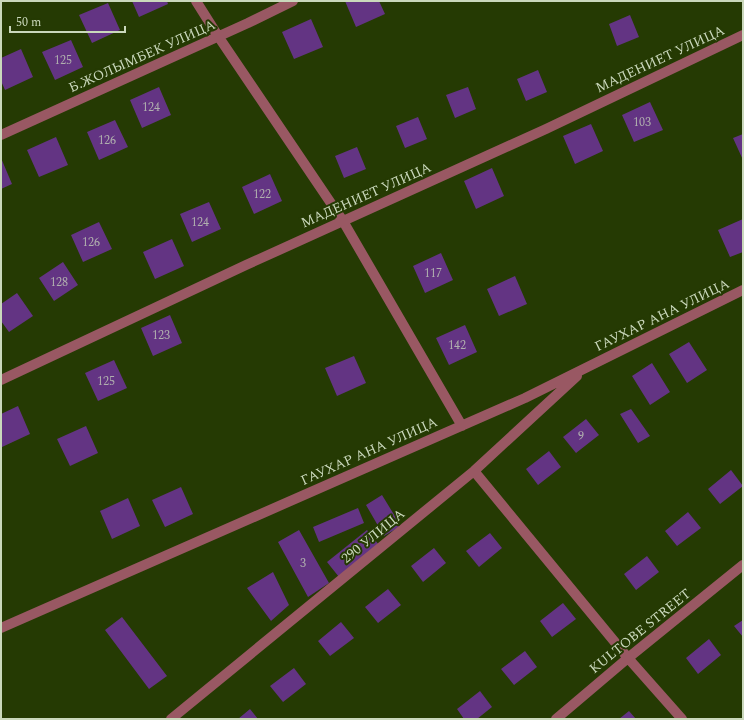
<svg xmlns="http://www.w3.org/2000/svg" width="744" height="720" font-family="Spectral,serif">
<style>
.building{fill:#633483}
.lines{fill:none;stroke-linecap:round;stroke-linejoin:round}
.minor{stroke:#995863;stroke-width:10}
.labels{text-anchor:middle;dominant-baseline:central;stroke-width:4;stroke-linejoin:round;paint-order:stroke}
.number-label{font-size:12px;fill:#b0afae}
.street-label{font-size:14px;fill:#cad8bc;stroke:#253a03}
</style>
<rect width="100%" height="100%" fill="#253a03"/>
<!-- building -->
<path class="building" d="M132,1H167L168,4L139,17Z
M345,1H379L385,14L356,27Z
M108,3L120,30L92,43L79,15Z
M630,15L639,37L617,46L609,24Z
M311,19L323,47L294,59L282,32Z
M71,40L83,67L55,80L42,52Z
M21,49L33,77L5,90L1,81V58Z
M538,70L547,92L526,101L517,79Z
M159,87L171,115L142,128L130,100Z
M468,87L476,109L455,118L446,95Z
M650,102L663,130L634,142L622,115Z
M418,117L427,139L405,148L396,126Z
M115,120L128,147L99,160L87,132Z
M591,124L603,151L575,164L563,136Z
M743,134V160L733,138Z
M56,137L68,165L39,177L27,150Z
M357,147L366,169L344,178L335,156Z
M1,158L12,184L1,189Z
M492,168L504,196L476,209L464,181Z
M270,174L282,201L254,214L242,187Z
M209,202L221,229L192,242L180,214Z
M743,219V252L730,257L718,230Z
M99,222L112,249L83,262L71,235Z
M172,239L184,266L155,279L143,252Z
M441,253L453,280L425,293L413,266Z
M63,262L78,285L54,301L39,278Z
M515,276L527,304L499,316L487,289Z
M17,293L33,316L9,332L1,321V304Z
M170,315L182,343L153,356L141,328Z
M465,325L477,352L449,365L436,338Z
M689,342L707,370L687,383L669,354Z
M354,356L366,383L337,396L325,368Z
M114,360L127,388L98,401L85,373Z
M652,363L670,392L650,405L632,376Z
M18,406L30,434L2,447L1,414Z
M631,409L650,436L638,443L620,414Z
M586,419L599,435L576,453L563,437Z
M86,426L98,453L70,466L57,439Z
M549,451L561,467L538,485L526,469Z
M731,470L743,486L720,504L708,489Z
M181,487L193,514L165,527L152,500Z
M382,495L401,526L384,536L366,505Z
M128,498L140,526L112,539L100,511Z
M358,508L364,523L319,542L313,527Z
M688,512L701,528L677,546L665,531Z
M299,530L329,583L308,597L278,542Z
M367,530L379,545L339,577L327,562Z
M490,533L502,548L479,567L466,551Z
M434,548L446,563L423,582L411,566Z
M647,556L659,572L636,590L624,574Z
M273,572L289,605L271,621L247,588Z
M388,589L401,605L378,623L365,607Z
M563,603L576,619L552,637L540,621Z
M122,617L167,676L149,689L105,630Z
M743,620V637L734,626Z
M341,622L354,638L330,656L318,641Z
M709,639L721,655L698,674L686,658Z
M525,651L537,667L514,685L501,669Z
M294,668L306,684L283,702L270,686Z
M480,691L492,707L477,719H464L457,709Z
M250,709L258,719H238Z
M629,711L636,719H619Z"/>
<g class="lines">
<!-- minor -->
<path class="minor" d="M196,1L218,36L343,221L462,426
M1,135L248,23L293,1
M1,380L246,265L546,129L743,35
M474,471L628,658L682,719
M1,628L525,398L743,290
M171,719L474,471L577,376
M556,719L628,658L743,565"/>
</g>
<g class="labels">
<!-- number labels -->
<g class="number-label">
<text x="63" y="60">125</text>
<text x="151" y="107">124</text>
<text x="642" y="122">103</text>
<text x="107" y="140">126</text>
<text x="262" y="194">122</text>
<text x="200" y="222">124</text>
<text x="91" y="242">126</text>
<text x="433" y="273">117</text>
<text x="59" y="282">128</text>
<text x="161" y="335">123</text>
<text x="457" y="345">142</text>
<text x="106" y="381">125</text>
<text x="581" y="436">9</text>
<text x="303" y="563">3</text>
</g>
<!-- street labels -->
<g class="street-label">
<text transform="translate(142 56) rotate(-24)">Б.ЖОЛЫМБЕК УЛИЦА</text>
<text transform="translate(660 59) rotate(-25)">МАДЕНИЕТ УЛИЦА</text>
<text transform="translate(366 195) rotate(-24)">МАДЕНИЕТ УЛИЦА</text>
<text transform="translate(662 315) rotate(-26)">ГАУХАР АНА УЛИЦА</text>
<text transform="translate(369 451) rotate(-24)">ГАУХАР АНА УЛИЦА</text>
<text transform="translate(373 536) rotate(-39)">290 УЛИЦА</text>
<text transform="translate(640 631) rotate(-39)">KULTOBE STREET</text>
</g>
</g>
<!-- border -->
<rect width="744" height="720" fill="none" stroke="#cad8bc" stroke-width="4"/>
<!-- scale -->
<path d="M10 26v6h115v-6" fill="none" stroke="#cad8bc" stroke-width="2"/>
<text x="16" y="26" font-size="12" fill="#cad8bc" stroke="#253a03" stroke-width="3" paint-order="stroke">50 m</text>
</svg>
